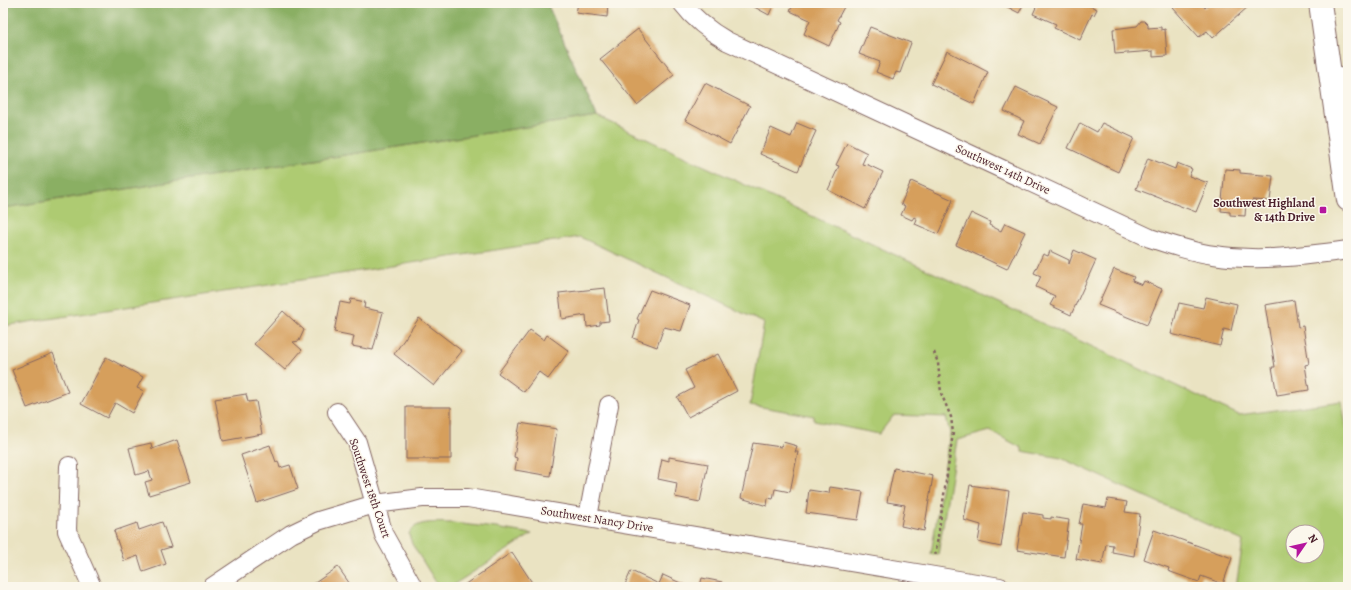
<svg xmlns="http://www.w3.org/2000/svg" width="1351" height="590" font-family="Alegreya,serif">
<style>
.green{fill:#aecb72;stroke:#7c754e;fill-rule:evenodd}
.forest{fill:#8aaf64;stroke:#6a6748}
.building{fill:#d69f5c}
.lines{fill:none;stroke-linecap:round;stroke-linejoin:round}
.minor-casing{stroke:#826460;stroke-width:20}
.secondary-casing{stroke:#826460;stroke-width:24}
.path{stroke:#826460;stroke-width:2.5;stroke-dasharray:3 3;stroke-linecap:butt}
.minor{stroke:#fff;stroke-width:18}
.secondary{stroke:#fff;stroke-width:22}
.poi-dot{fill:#b5179e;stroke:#fbf7ec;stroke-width:1.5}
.labels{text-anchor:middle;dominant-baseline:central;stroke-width:3;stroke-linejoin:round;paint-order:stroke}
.street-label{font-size:12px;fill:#4a1f2b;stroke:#fbf7ec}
.poi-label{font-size:12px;font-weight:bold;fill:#4a1f2b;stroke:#fbf7ec;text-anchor:end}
</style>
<rect width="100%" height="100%" fill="#fbf7ec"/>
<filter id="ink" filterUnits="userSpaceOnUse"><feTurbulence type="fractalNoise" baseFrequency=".025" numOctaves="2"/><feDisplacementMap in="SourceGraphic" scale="8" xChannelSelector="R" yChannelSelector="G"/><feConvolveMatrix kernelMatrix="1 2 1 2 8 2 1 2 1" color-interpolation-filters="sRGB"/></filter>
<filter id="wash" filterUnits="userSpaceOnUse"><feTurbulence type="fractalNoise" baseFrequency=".012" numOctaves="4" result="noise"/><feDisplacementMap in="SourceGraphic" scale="16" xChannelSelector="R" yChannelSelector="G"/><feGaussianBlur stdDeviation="0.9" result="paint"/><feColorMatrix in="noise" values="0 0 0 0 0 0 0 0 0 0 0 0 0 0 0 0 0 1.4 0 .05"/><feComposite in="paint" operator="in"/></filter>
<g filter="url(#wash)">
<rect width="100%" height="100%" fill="#eae3c2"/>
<!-- green -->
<path class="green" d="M597,116L1239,415L1342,401L1348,442V587H1236L1243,541L1061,458L1022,451V448L990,431L957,440L938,555L931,554L950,433L946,417L894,415L879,434L814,421V416L750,405L764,323L580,237L3,326V208ZM1293,532H1317V556H1293Z
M453,523L496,528L532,534L450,587H439L412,544L409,534C415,519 439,523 453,523Z"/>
<!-- forest -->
<path class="forest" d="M3,3H547L597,116L3,208Z"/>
<g id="blocks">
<!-- building -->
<path class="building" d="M578,3H608L607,17L576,13Z
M747,3H774L769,15Z
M794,3H842L845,5L837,20L840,22L829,46L804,34L810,20L790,11Z
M1000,3H1024L1019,13Z
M1038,3H1083L1097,9L1094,15L1092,14L1080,40L1054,28L1056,24L1033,14Z
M1179,3H1201L1205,8L1210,3H1246L1249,6L1213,38L1207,31L1199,37L1173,8Z
M1141,21H1144L1148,25V28L1161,27V30L1165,29L1167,56L1153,57V51L1115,54L1113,29L1137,26Z
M870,27L911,43L900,73L896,72L893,79L876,72L880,62L859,54Z
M638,29L674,75L637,105L600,59Z
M947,51L988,72L974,104L931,84Z
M705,83L750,106L730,144L685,120Z
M1016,87L1058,107L1040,144L1018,134L1024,121L1004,111Z
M797,123L816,131L798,171L760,154L771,128L791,137Z
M1080,123L1097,132L1102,123L1134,138L1118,172L1068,148Z
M847,143L867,153L862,164L865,165L866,164L883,172L865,209L828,190L839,166L836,165Z
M1148,158L1175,169L1177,163L1192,169L1189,176L1208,183L1196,212L1136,189Z
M1225,169L1240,170V173L1273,176L1270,201L1252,200V203L1246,202L1245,216L1230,215V212L1221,211Z
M911,181L953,200L938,234L915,224L917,219L914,217L912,220L901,215L905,206L901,204Z
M971,213L990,222L989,225L1001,231L1005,223L1025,232L1007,269L956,245Z
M1074,250L1096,260L1071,315L1050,305L1055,296L1036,287L1041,276L1034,273L1043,254L1048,256L1050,251L1069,260V264Z
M1114,269L1134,277L1132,281L1142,285L1144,281L1162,289L1147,325L1098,305Z
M605,288L609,321L600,322V325L587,327L586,315L562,319L559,293Z
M650,290L690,305L681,331L664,327L657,347L633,338L639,320L637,319Z
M1206,297L1237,304L1231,331L1224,329L1220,346L1171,334L1179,303L1203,308Z
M351,299L365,302L364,308L383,312L373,350L352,346L354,336L334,332L340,302L350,304Z
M1294,300L1298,327L1303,326L1309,364L1305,365L1309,390L1277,395L1272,367H1275L1265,305Z
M283,311L304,330L299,341L293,342L302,350L285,370L254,344Z
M419,318L462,351L434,386L394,354Z
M530,330L544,340L547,335L569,351L548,379L539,372L524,392L498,373Z
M53,353L68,392L27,408L12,370Z
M718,354L737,391L688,417L677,397L694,388L685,370Z
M106,357L143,377L137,388L144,391L132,413L115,403L107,418L81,404Z
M246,394L248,402L256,401L262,434L223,441L215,399Z
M406,407H451V459H406Z
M520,423L557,429L550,476L515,470L517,458L514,457Z
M177,440L191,482L149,495L145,482L152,480L149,471L136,475L129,448L151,443L152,449Z
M783,442L797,446L795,452H798L790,492L775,489L773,499L768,498L767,506L741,498L753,443L781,447Z
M270,445L276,462L278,461L280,468L290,465L298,489L257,503L241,455Z
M669,457L708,464L700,502L675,497L677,483L658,479L662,459L669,461Z
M894,468L933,476L924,531L901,526L905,505L887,502Z
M970,485L1009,491L1001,547L978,542L981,525L964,520Z
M830,487L863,492L858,520L806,513L809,490L829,493Z
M1108,499L1127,502L1125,512L1140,514L1134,556L1112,552L1113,545L1106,544L1102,564L1076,559L1082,524H1079L1083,504L1106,508Z
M1023,512L1043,515V518L1051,519V517L1069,520L1064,557L1017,550Z
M162,522L171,547L161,550L166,564L143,572L138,556L124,561L114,531L137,523L139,530Z
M1154,530L1232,558L1223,584L1201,576L1199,582L1168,571L1169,568L1144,559Z
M512,552L535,587H465L464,585Z
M338,567L352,587H313L312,585Z
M631,571L659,584L663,575L687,586L624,587Z
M702,578L722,582L721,587L700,586Z"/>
</g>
</g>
<g filter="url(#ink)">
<use href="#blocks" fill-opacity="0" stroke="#826460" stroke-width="1"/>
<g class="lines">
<!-- minor casing -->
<g class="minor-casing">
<path id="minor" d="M682,3C695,20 709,31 727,41L1150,238C1171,245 1192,252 1214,255C1258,262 1304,256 1348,250
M1331,79L1348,76
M337,412L357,442L384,535L413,587
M69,466L67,531L92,587
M588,517L609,405
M212,587L291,534L318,521L375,504L422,498H468L1000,587"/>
</g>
<!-- secondary casing -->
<g class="secondary-casing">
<path id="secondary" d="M1320,3L1348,200"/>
</g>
<!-- path -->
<path class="path" d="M934,352L938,363L941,393L951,417L953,433L935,557"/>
<!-- minor -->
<use href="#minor" class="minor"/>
<!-- secondary -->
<use href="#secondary" class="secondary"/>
</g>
</g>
<!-- markers -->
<rect class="poi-dot" x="1319" y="206" width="8" height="8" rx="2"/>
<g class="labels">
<!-- street labels -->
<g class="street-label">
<text transform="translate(1003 169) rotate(25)">Southwest 14th Drive</text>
<text transform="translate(370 488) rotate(71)">Southwest 18th Court</text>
<text transform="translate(597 519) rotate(9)">Southwest Nancy Drive</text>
</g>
<!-- poi labels -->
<g class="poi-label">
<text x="1315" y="203">Southwest Highland<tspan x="1315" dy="14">&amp; 14th Drive</tspan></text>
</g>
</g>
<!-- margin -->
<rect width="1351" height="590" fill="none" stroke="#fbf7ec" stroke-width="16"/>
<!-- north arrow -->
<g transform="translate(1305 544) rotate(56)"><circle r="19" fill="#fbf7ec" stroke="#b4a19f"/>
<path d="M0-3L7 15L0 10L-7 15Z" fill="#b5179e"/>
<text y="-6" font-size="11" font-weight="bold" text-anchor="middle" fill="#4a1f2b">N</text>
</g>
</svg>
